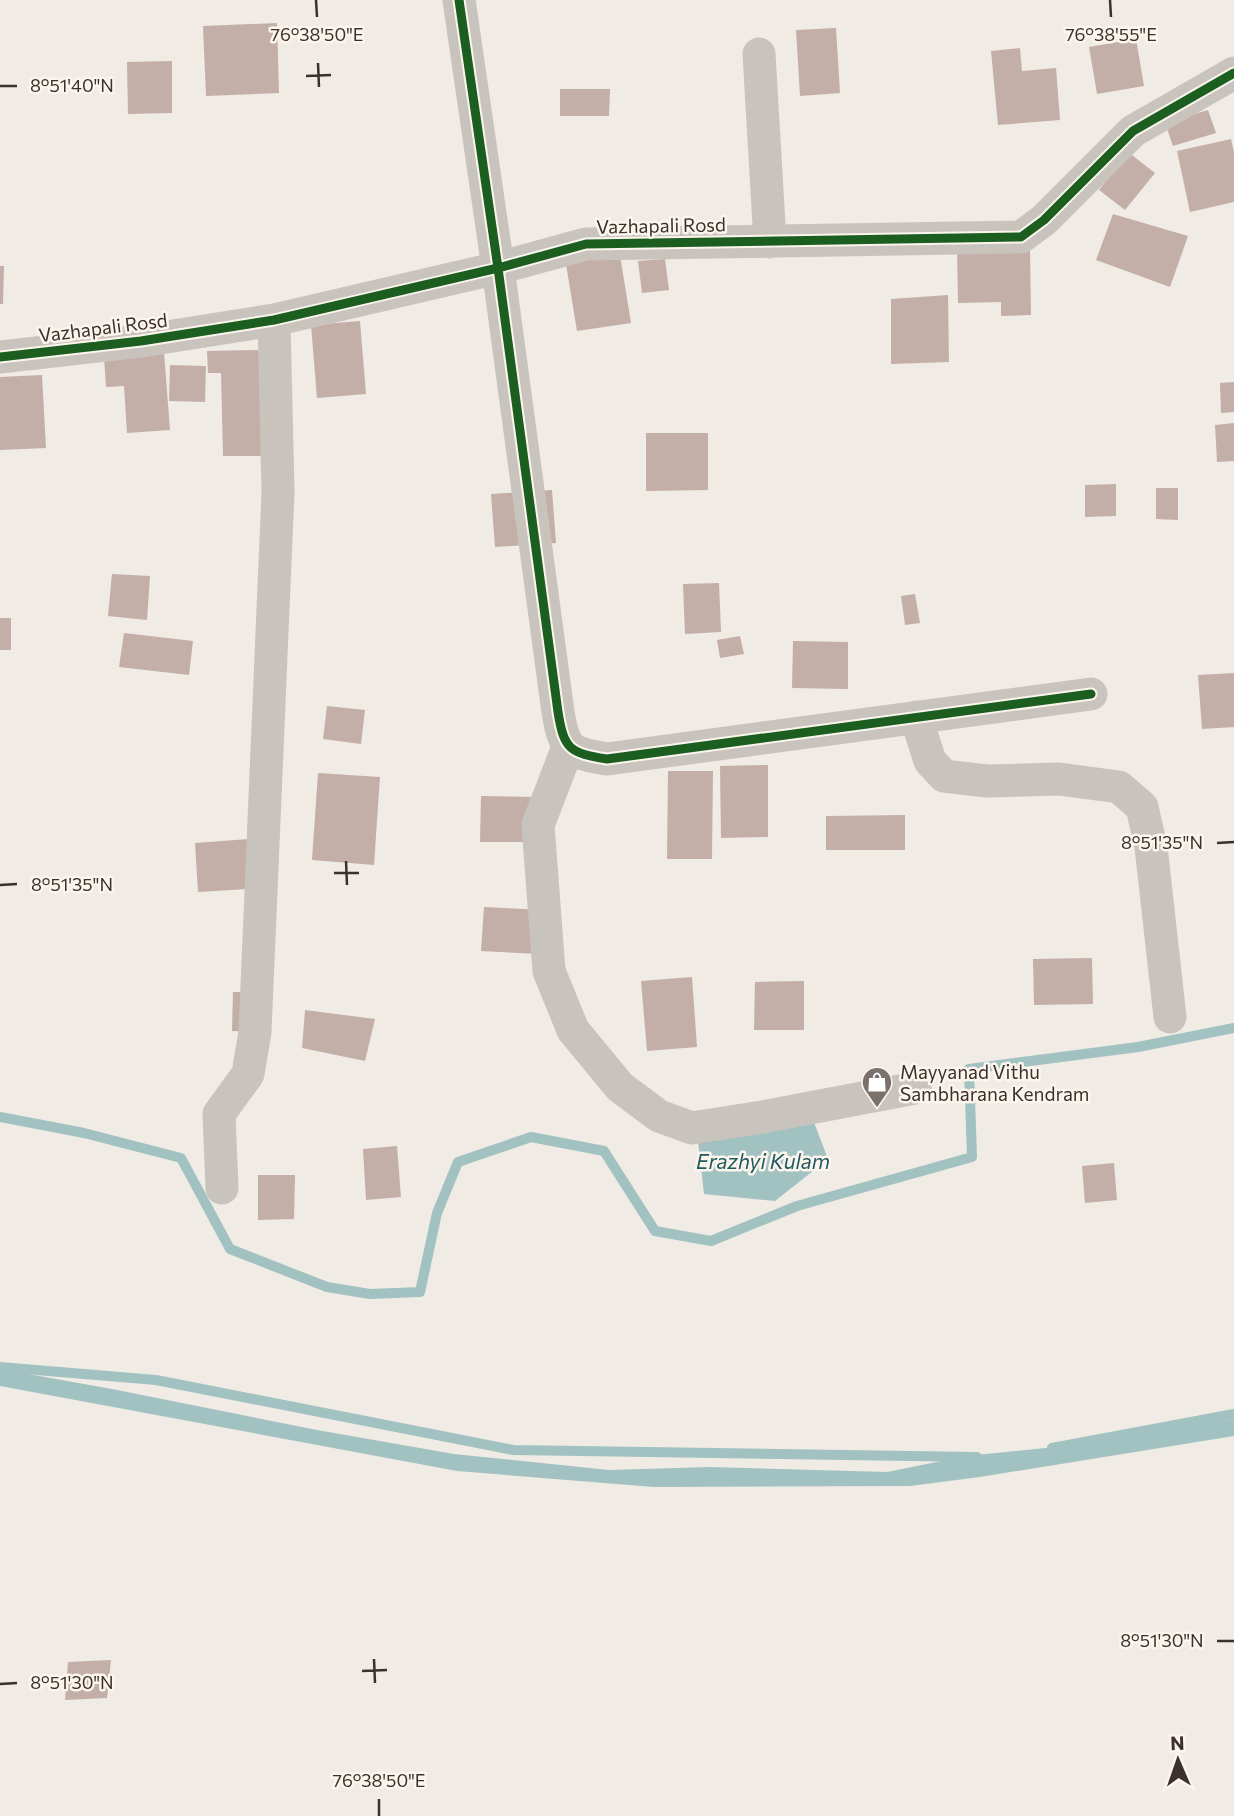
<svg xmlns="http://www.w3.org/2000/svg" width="1234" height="1816" font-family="Commissioner,sans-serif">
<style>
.water{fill:#a1c2c1}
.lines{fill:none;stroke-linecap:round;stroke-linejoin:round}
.stream{stroke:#a1c2c1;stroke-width:10}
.building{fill:#c3afa7}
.minor{stroke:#c9c3be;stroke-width:33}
.cycleway-casing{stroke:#fbf5ee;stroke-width:13}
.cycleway{stroke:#1b5e20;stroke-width:9}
.ticks{fill:none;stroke:#3b302b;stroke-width:2.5}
.labels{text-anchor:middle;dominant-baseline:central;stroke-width:5;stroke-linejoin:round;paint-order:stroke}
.street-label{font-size:19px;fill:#3b302b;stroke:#fbf5ee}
.poi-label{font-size:19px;fill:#3b302b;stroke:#fbf5ee;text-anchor:start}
.water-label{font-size:21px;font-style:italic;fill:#1f5a5e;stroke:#fbf5ee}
.ticks-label{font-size:18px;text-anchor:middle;fill:#3b302b;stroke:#fbf5ee;stroke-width:5;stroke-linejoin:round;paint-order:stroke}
</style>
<rect width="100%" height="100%" fill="#f0ebe5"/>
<!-- water -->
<path class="water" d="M810,1112L828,1159L775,1201L704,1194L697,1132Z
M0,1369L112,1389L317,1430L454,1454L609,1470L709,1467L887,1472L966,1456L1065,1446L1234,1419V1436L980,1477L910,1486L654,1487L457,1471L0,1386Z"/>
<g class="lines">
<!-- stream -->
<path class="stream" d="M0,1117L84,1133L181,1158L230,1249L327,1287L370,1294L420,1292L437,1213L458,1162L531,1137L604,1151L655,1231L711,1241L797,1206L972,1157L969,1069L1138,1047L1234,1028
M0,1367L156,1380L513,1450L977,1457
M1052,1448L1234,1414"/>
</g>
<!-- building -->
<path class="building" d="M277,23L279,93L206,96L203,26Z
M836,28L840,93L800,96L796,30Z
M1136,39L1144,86L1097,94L1089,47Z
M1020,48L1022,71L1056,68L1060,120L998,125L991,51Z
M172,61V113L128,114L127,62Z
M560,89H610L609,116H560Z
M1208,110L1216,133L1173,146L1165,123Z
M1231,139L1234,152V202L1190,212L1177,151Z
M1128,152L1155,173L1125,210L1099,190Z
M1113,214L1188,236L1170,287L1096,260Z
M1030,248L1031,315L1001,316V302L958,303L957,249Z
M619,249L631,323L577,331L565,258Z
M665,259L669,290L642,293L638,261Z
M0,266H4L3,304H0Z
M948,295L949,362L891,364V299Z
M360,321L366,394L317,398L311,325Z
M261,350L262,456H223L221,373H208L207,351Z
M164,352L170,430L127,433L124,386L106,387L104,357Z
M170,365L206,366L205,402L169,401Z
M42,375L46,448L0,450V377Z
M1234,382V412L1221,413L1220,383Z
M1234,423V461L1217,462L1215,425Z
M646,433H708V490L646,491Z
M1116,484V516L1085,517V485Z
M1156,488H1178V520L1156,519Z
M552,490L556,543L495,547L491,494Z
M112,574L150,576L147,620L108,616Z
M719,583L721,632L685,634L683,584Z
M915,594L920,623L905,625L901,596Z
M0,618H11V650H0Z
M124,633L193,641L189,675L119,667Z
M740,636L744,654L720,658L717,640Z
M793,641L848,642V689L792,688Z
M1234,673V727L1202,729L1198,675Z
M327,706L365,710L361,744L323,739Z
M768,765V837L721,838L720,766Z
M668,771H713L712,859H667Z
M318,773L380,777L374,865L312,860Z
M481,796L538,797L537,842H480Z
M905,815V850H826V816Z
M263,838L266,888L198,892L195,843Z
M484,907L542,910L539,954L481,951Z
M1092,958L1093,1004L1034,1005L1033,959Z
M692,977L697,1047L647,1051L641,981Z
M804,981V1030H754L755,982Z
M233,992H264V1032L232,1031Z
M305,1010L375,1019L365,1061L302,1048Z
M397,1146L401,1197L366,1200L363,1149Z
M1114,1163L1117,1200L1085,1203L1082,1166Z
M258,1175H295L294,1219L258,1220Z
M111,1660L107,1698L65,1700L68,1662Z"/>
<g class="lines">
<!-- minor -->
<path class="minor" d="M459,0L498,268L558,712C564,750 570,753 607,759L1091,694
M759,54L770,242
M0,357L141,341L274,320L498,268L586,244L1021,237L1044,220L1133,131L1234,73
M916,717L930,761L944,776L987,781L1059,779L1119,787L1142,807L1151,847L1170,1017
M568,747L538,825L549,971L573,1030L620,1087L659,1116L692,1128L762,1117L915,1088
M222,1188L219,1114L248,1074L255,1032L278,492L274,320"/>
<!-- cycleway casing -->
<g class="cycleway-casing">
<path id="cycleway" d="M459,0L498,268L558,712C564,750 570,753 607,759L1091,694
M0,357L141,341L274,320L498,268L586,244L1021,237L1044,220L1133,131L1234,73"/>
</g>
<!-- cycleway -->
<use href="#cycleway" class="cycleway"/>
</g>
<!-- ticks -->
<path class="ticks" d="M316,0L317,17M1110,0L1111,17M318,63L319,87M306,76L331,75M0,86H17M1217,843L1234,842M346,861L347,885M334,873H359M0,885L17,884M1217,1641H1234M374,1659L375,1683M362,1671L387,1670M0,1684L17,1683M379,1799V1816"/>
<!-- icons -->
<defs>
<g id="shop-pin" transform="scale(1.575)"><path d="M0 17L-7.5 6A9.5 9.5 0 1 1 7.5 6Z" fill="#7a716c" stroke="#fbf5ee"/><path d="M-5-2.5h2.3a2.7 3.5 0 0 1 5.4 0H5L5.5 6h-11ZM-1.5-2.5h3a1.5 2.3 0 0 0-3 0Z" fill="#fff"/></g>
</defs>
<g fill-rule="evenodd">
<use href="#shop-pin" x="877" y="1082"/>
</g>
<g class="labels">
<!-- street labels -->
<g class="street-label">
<text transform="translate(661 225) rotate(-1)">Vazhapali Rosd</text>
<text transform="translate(103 327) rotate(-7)">Vazhapali Rosd</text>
</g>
<!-- poi labels -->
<g class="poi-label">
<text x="900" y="1071">Mayyanad Vithu<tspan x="900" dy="22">Sambharana Kendram</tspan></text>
</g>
<!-- water labels -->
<g class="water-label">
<text x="763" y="1160">Erazhyi Kulam</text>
</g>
</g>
<g class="ticks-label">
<text x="317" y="41">76°38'50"E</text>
<text x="1111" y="41">76°38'55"E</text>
<text x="72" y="92">8°51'40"N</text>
<text x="1162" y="849">8°51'35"N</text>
<text x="72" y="891">8°51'35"N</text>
<text x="1162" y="1647">8°51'30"N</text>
<text x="72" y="1689">8°51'30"N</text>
<text x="379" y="1787">76°38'50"E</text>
</g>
<!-- north arrow -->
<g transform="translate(1178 1760) rotate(358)" stroke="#fbf5ee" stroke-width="5" paint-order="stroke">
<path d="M0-5L12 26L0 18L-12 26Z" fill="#3b302b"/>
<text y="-10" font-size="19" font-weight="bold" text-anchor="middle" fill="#3b302b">N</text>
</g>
</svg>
